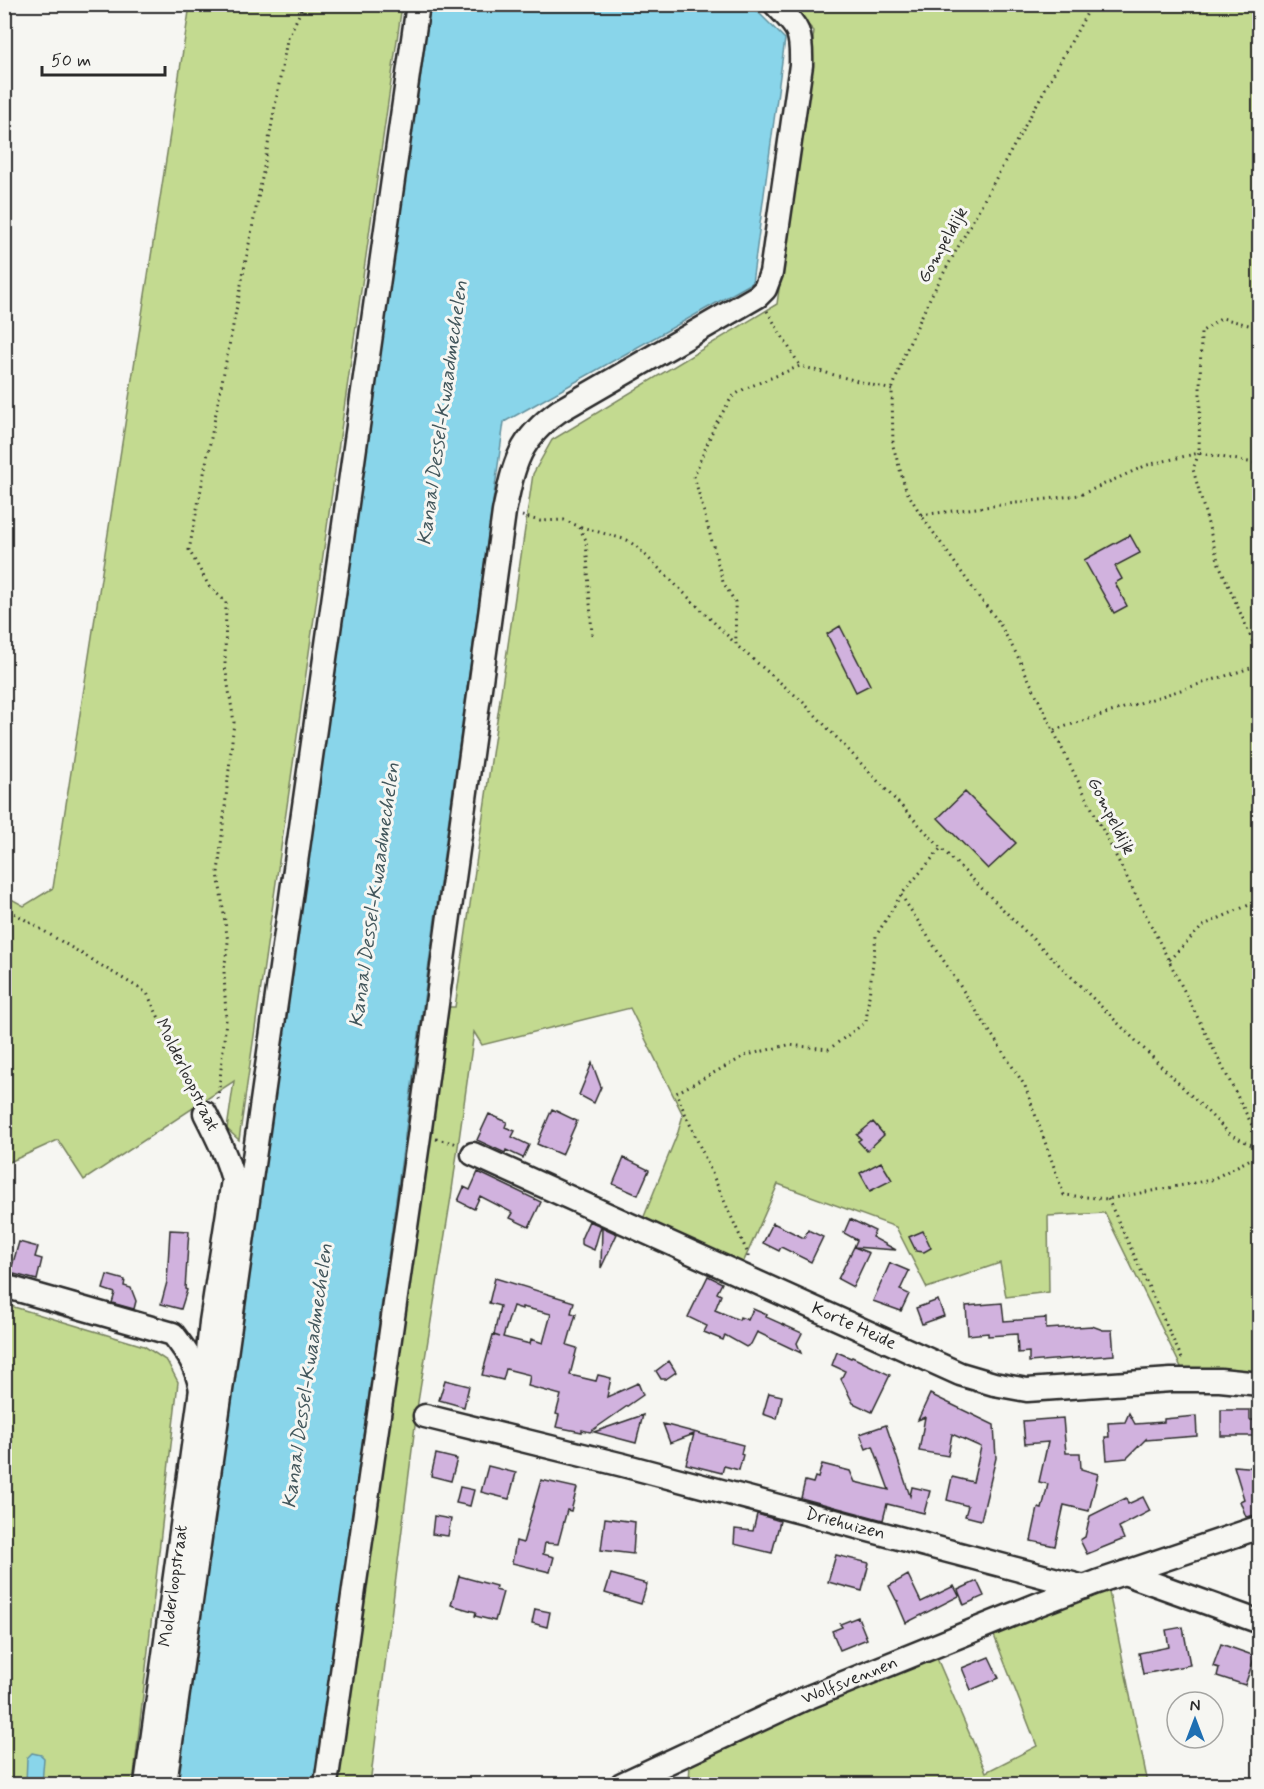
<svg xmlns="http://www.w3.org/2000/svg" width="1264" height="1789" font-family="Mynerve,sans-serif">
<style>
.green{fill:#c3da90;stroke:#77825e;stroke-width:1.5}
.water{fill:#89d5ea;stroke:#63919e;stroke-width:1.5}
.building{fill:#d1b2de;stroke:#2b2b2b;stroke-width:1.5;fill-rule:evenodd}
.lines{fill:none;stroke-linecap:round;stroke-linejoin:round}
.minor-casing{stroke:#2b2b2b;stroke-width:27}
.path{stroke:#2b2b2b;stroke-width:3;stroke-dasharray:1.5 4.5;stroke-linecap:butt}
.minor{stroke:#f6f6f2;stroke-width:22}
.labels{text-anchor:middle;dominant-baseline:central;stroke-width:6;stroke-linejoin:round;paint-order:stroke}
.street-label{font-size:18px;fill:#2b2b2b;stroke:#f6f6f2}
.water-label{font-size:20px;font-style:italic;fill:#42565b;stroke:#f6f6f2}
</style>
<rect width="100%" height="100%" fill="#f6f6f2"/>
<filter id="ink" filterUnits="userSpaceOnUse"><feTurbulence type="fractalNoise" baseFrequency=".0167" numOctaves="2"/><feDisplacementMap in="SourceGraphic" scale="12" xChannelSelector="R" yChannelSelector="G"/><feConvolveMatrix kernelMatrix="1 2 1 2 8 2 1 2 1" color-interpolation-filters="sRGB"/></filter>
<g filter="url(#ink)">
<!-- green -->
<path class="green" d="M190,5H402L239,1140L227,1129L234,1081L84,1180L58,1140L5,1164L4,1063L6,1062L4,1059V895L24,906L53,888Z
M788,5H1259V1378L1183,1371L1105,1213L1048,1216L1049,1292L1006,1297L1000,1263L927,1288L896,1227L778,1184L743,1263L643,1219L678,1132L683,1115L630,1008L482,1045L474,1032L451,1197L418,1402L370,1784H338L448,1007H455L533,474L552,440L777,304L814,31Z
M4,1304L144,1346L167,1361L178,1382L133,1784H5Z
M1108,1587L1148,1784H689L690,1762L728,1743L936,1656L986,1772L1037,1746L993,1633Z"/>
<!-- water -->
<path class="water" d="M425,5H751L785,39L752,283L504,422L315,1784H177Z
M32,1753L41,1755L44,1758L42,1784H26L27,1758Z"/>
<!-- building -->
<path class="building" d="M1130,535L1140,553L1115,566L1122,579L1115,583L1127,606L1114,613L1084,560Z
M840,626L870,685L856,692L827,634Z
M965,792L1016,843L988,869L938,818Z
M592,1063L601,1087L594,1103L579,1095Z
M552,1109L577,1121L562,1155L537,1144Z
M489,1114L507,1122L505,1127L515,1131L512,1137L529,1145L523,1158L506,1150L505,1153L477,1140Z
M873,1122L884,1135L867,1151L858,1141L861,1139L857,1135Z
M624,1158L649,1170L638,1195L613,1184Z
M881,1162L892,1180L870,1191L860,1173Z
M478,1172L541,1202L529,1227L510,1218L513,1213L480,1196L474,1209L458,1201L464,1187L470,1190Z
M850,1219L875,1231L872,1237L896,1250L854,1247L857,1240L844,1233Z
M589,1221L601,1226L594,1250L581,1244V1239Z
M773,1223L804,1238L808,1230L823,1237L811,1262L781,1247L779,1251L763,1243Z
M602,1227L617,1234L601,1268Z
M170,1230L189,1231L185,1289L187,1290L181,1309L161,1304L167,1282Z
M923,1231L931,1248L924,1252L916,1251L909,1237Z
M19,1242L38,1247L35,1257L42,1259L37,1280L10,1273Z
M854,1247L869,1253L853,1287L838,1279Z
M890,1263L909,1271L900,1290L909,1294L901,1311L873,1301Z
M107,1275L125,1280L124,1286L131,1288L136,1301L134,1309L112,1303L115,1293L103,1289Z
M708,1276L722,1283L717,1293L721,1295L715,1310L739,1320L740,1317L748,1320L753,1309L767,1315L766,1317L802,1333L797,1343L801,1353L757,1332L751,1344L746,1347L725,1335L723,1340L704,1332L707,1326L688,1317Z
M495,1278L574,1302L571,1313L576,1314L567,1345L577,1348L570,1375L596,1381L598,1375L611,1378L607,1397L638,1383L643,1395L590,1432L582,1430V1432L556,1427L559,1415L556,1414L561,1395L528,1386L530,1375L506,1369L503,1380L482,1375L493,1335L500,1337L494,1335L500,1306L489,1303ZM513,1306L522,1309V1307L551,1314L543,1343L531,1339L530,1344L503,1337Z
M938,1300L944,1316L922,1324L916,1308Z
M1002,1303L1004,1321L1046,1318V1329L1092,1326L1103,1330H1112L1114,1355L1029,1362V1352L1018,1353L1017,1334L988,1336V1333L968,1335L966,1306Z
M837,1352L851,1358L852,1357L890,1375L872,1412L853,1403L841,1379L845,1371L832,1365Z
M669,1361L676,1372L666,1379H661L656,1371Z
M445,1380L469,1386L464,1407L439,1400Z
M769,1393L782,1396L777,1419L763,1414Z
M930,1394L994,1425L996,1458L981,1520L965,1516L968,1506L947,1500L952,1477L973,1482L981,1447L952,1434L948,1456L919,1451L925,1417L918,1420Z
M1221,1410H1250V1420H1260V1436H1221Z
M1129,1413L1135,1424L1164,1422V1419L1196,1416L1197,1436L1146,1440V1439L1127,1458L1107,1460L1105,1437H1109L1108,1423L1125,1422Z
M643,1415L636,1443L594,1432Z
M1063,1418L1066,1453H1080L1081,1469L1098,1474L1089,1511L1064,1505L1055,1546L1031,1541L1038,1508L1042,1509L1048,1484L1039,1482L1048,1442L1025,1444L1023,1421Z
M663,1424L743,1445L741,1454L743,1455L739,1470L724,1466L722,1473L686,1464L694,1434L670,1443Z
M886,1425L910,1496L912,1487L930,1491L924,1513L887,1504L883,1520L801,1498L805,1481L813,1483L815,1477L818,1478L822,1464L850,1471L855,1482L889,1490L873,1446L866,1449L860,1434Z
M436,1454L457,1459L451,1481L431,1476Z
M488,1466L516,1473L509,1499L481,1492Z
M1234,1466L1260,1468V1514L1246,1517L1240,1501L1244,1499Z
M541,1480L577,1488L571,1511L567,1510L558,1544L545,1543L543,1554L554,1557L550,1572L512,1563L516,1541L523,1543Z
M460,1487L474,1490L470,1506L456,1503Z
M1143,1497L1150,1511L1119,1527L1124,1539L1087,1554L1080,1540L1085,1537L1090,1516L1126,1498L1128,1504Z
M757,1514L780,1521L772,1553L734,1544L735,1529L753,1531Z
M434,1516L451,1519L448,1536L432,1534Z
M605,1518L635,1522L633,1554L601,1550Z
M836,1555L869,1563L862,1591L828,1582Z
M611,1574L647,1584L641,1604L605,1593Z
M908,1575L921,1602L954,1586L959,1596L906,1623L897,1602L898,1601L896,1600L889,1586Z
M459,1576L496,1586L495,1590L503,1592L495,1621L475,1616L476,1612L451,1605Z
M977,1581L984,1596L964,1605L958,1590Z
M535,1609L550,1612L547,1627L532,1623Z
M858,1617L867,1639L840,1650L832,1631L842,1627L840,1624Z
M1183,1627L1190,1665L1143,1674L1139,1653L1169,1647L1166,1630Z
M1221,1644L1255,1656L1245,1685L1217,1676L1219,1668L1213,1666Z
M989,1657L999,1678L971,1690L962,1668Z"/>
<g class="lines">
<!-- minor casing -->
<g class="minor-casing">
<g id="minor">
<path id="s1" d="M473,1154L960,1374L994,1384L1027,1390L1171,1380H1220L1260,1384"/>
<path d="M4,1286L173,1334C189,1355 195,1363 201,1389"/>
<path id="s2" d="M425,1416L623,1465L1084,1587"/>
<path d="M1124,1573L1260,1622"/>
<path id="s3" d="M146,1784L201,1389L206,1371L211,1322L233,1180C227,1156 216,1135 205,1113"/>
<path d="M165,1784L418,4"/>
<path d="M326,1784L419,1136L504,512C514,464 518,440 559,411L758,296L765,289L771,273L801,65C802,30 798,28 775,4"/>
<path id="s4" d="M622,1784L804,1699L1039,1604L1097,1582L1260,1527"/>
</g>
</g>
<!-- path -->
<path class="path" d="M1092,4L930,298L905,353L892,390L893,446L906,490L921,515L979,597L998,621L1017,655L1070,765L1260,1141
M767,311L800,366
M1260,328L1222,318L1201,332L1199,453L1193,469L1219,564L1260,658
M892,390L800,366L744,389L732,397L715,425L694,476L723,582L735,602L736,645L802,701L941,848L1231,1135L1260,1149
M921,515L1080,495L1147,465L1199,453L1260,464
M522,516L540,521L564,520L578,526
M592,635L586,540L578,526L627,540L637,547L735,643
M1054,730L1260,665
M901,895L1025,1086L1064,1195L1108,1199L1211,1180L1260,1154
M4,907L147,993L197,1098
M1169,960L1204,925L1260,900
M218,1099L226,1020L224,971L228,942L218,873L234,722L225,666L226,602L209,586L189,550L262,178L287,40L304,4
M436,1139L454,1143L458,1145
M1108,1199L1183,1361
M748,1257V1254L676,1093L747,1055L788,1045L829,1049L866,1022L876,936L901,895L941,848"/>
<!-- minor -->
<use href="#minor" class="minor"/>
</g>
</g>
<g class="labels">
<!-- street labels -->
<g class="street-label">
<text transform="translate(943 245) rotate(-61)">Gompeldijk</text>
<text transform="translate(1111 816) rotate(63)">Gompeldijk</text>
<text transform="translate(187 1075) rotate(64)">Molderloopstraat</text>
<text stroke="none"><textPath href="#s1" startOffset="418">Korte Heide</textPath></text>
<text stroke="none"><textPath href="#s2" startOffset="434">Driehuizen</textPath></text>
<text stroke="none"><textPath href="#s3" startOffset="200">Molderloopstraat</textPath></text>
<text stroke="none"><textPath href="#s4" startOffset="250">Wolfsvennen</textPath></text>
</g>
<!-- water labels -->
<g class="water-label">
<text transform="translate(443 413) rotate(-82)">Kanaal Dessel-Kwaadmechelen</text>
<text transform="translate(375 895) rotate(-82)">Kanaal Dessel-Kwaadmechelen</text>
<text transform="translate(308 1376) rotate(-82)">Kanaal Dessel-Kwaadmechelen</text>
</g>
</g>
<!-- margin -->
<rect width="1264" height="1789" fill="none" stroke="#f6f6f2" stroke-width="24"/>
<rect x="12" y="12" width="1240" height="1765" fill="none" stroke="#2b2b2b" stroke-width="2" filter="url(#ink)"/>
<!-- north arrow -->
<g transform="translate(1195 1720)"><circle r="28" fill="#f6f6f2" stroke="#a5a5a2" stroke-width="1.5"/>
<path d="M0-4.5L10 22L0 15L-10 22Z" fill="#1f6fb2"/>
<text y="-9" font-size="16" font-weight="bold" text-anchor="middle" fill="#2b2b2b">N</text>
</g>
<!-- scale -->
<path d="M42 66v9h123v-9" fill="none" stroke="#2b2b2b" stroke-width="3"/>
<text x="51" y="66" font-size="18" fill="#2b2b2b" stroke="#f6f6f2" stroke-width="4.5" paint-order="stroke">50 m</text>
</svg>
